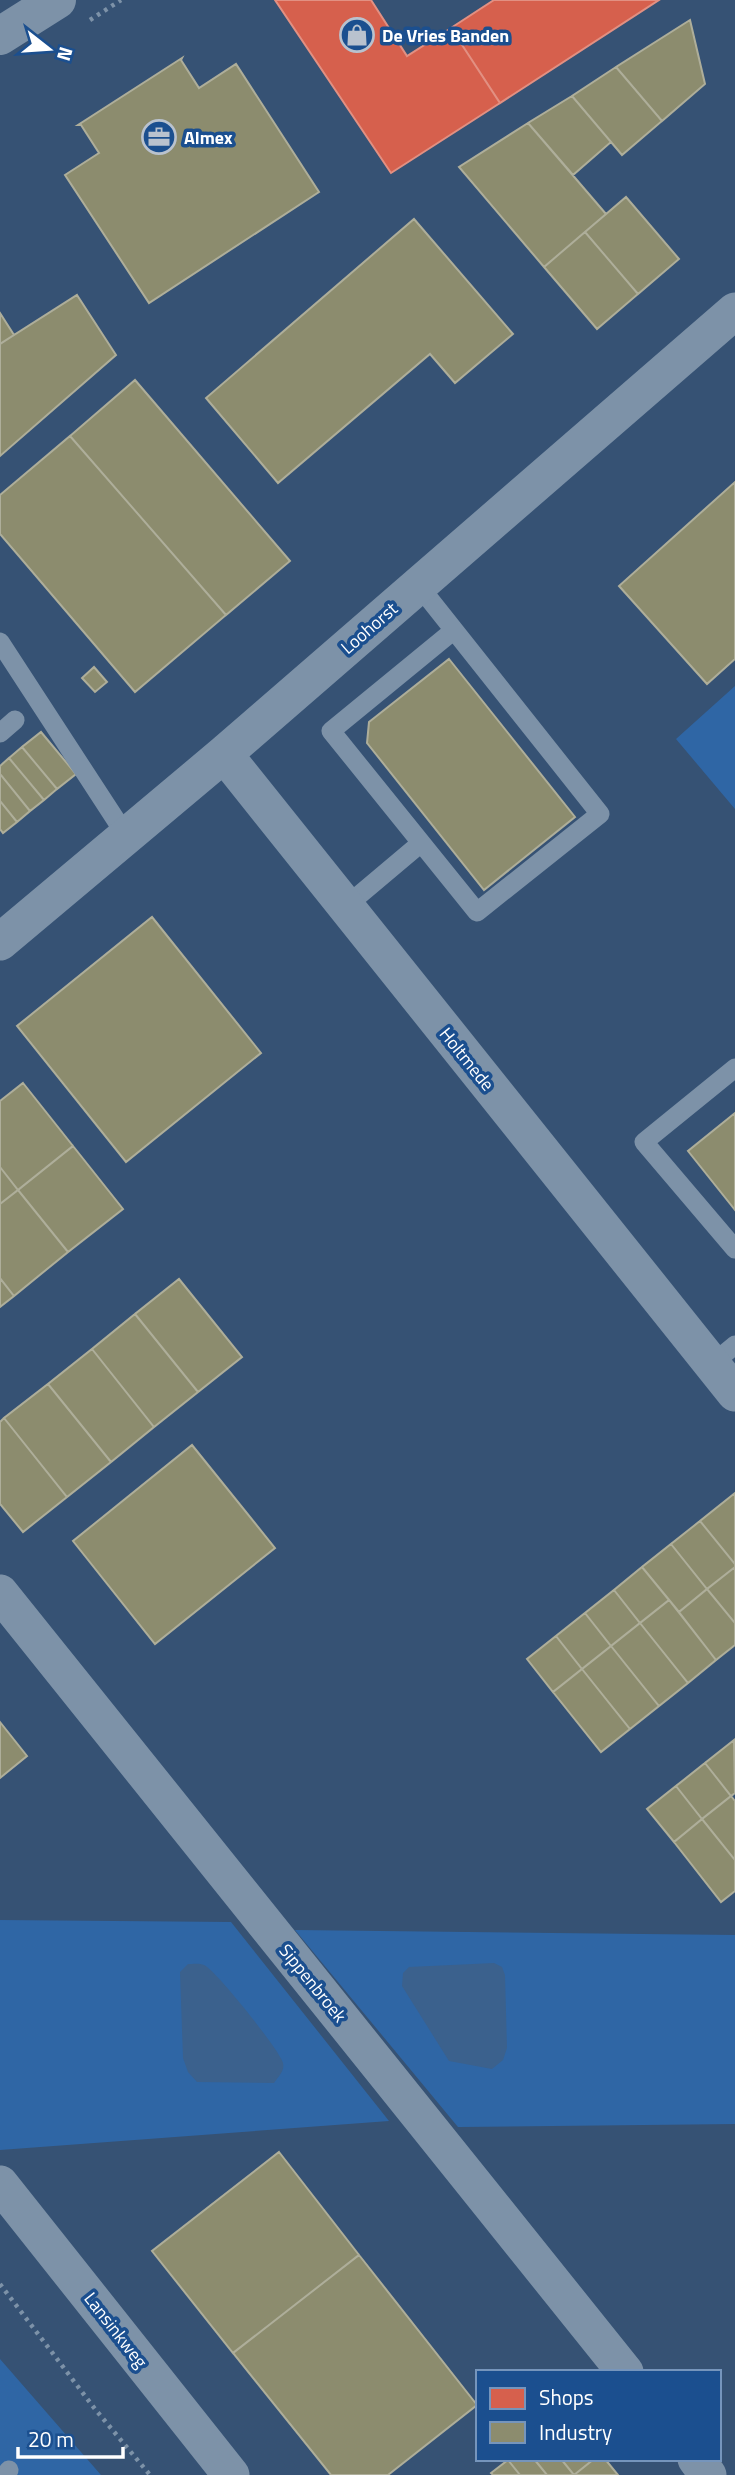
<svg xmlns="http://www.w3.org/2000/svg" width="735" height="2475" font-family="'Titillium Web',sans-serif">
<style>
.green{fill:#2f66a5}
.water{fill:#3b618d}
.shops{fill:#d6604d;stroke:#e29082;stroke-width:2}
.industry{fill:#8c8c6e;stroke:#aeae9a;stroke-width:2}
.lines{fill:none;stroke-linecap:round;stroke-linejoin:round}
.path{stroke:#7d92a8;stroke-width:4.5;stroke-dasharray:3.5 5;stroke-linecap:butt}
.service{stroke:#7d92a8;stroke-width:19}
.minor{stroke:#7d92a8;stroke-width:37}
.tertiary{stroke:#7d92a8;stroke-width:38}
.labels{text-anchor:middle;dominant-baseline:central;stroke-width:7;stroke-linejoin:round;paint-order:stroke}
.poi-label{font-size:18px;font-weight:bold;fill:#fff;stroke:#1b4f8f;text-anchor:start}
.street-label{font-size:18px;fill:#fff;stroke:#1b4f8f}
</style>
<rect width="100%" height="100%" fill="#365274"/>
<!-- green -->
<path class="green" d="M735,686V809L676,739Z
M0,1920L231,1922L389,2121L0,2150Z
M295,1930L735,1935V2124L458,2127Z
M0,2359L101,2475H0Z"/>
<!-- water -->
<path class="water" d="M494,1963L502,1967L505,1975L507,2048L503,2060L492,2069L449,2061L402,1986L403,1973L409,1967Z
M188,1964C192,1964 200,1963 204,1965C215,1969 281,2052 283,2063C285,2071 278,2077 274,2083L197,2082L188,2072L183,2058L180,1972Z"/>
<!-- shops -->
<path class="shops" d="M275,0H371L407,56L451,28L500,103L391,173Z
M494,0H659L500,103L451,28Z"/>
<!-- industry -->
<path class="industry" d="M690,20L705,84L662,121L616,67Z
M182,58L181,60L199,88L236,64L319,192L149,303L65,175L99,153L81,125H78Z
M616,67L662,121L622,155L572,96Z
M572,96L611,142L573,175L528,123Z
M528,123L606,214L544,267L459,167Z
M626,197L679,259L638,294L585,232Z
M414,219L513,334L455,383L430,354L278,483L206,398Z
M585,232L638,294L597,329L544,267Z
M77,295L116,355L0,456V344Z
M0,313L14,335L0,344Z
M135,380L290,561L226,615L70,436Z
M70,436L226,615L135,692L0,534V495Z
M735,482V659L707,684L619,586Z
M449,659L575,817L484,890L367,743L369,722Z
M94,667L107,682L95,692L82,678Z
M41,732L76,774L57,789L22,747Z
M22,747L57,789L44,800L9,758Z
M9,758L44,800L30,811L0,774V766Z
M0,774L30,811L17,822L0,801Z
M0,801L17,822L3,833L0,829Z
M152,917L261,1053L126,1162L17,1026Z
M23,1083L73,1146L18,1190L0,1167V1101Z
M735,1113V1210L688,1151Z
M73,1146L123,1209L68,1252L18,1190Z
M0,1167L18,1190L0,1204Z
M18,1190L68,1252L14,1296L0,1278V1204Z
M0,1278L14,1296L0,1307Z
M179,1279L242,1357L198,1392L135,1314Z
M135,1314L198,1392L154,1427L92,1349Z
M92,1349L154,1427L111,1462L48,1384Z
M48,1384L111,1462L67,1497L4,1418Z
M4,1418L67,1497L23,1532L0,1504V1422Z
M192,1445L275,1548L155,1644L73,1541Z
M735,1493V1564L700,1521Z
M700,1521L735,1564V1567L707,1589L671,1544Z
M671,1544L707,1589L679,1612L642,1567Z
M642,1567L669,1600L640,1623L614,1590Z
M735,1567V1623L707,1589Z
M707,1589L735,1623V1645L716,1660L679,1612Z
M614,1590L640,1623L611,1646L585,1613Z
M669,1600L716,1660L688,1683L640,1623Z
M585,1613L611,1646L582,1669L556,1636Z
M640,1623L688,1683L659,1706L611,1646Z
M556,1636L582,1669L553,1692L527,1659Z
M611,1646L659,1706L630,1729L582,1669Z
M582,1669L630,1729L601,1752L553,1692Z
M0,1722L27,1756L0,1778Z
M734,1740L735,1793L731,1796L705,1763Z
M705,1763L731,1796L702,1819L676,1786Z
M676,1786L702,1819L674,1842L647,1809Z
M731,1796L735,1801V1860L702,1819Z
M702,1819L735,1860V1891L721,1902L674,1842Z
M279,2152L359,2255L233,2353L152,2251Z
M359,2255L477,2405L388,2475H331L233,2353Z
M534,2459H561L574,2475H547Z
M534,2459L547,2475H520L508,2460Z
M561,2459H594L574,2475Z
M594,2459H605L618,2475H574Z
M508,2460L520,2475H493L491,2473Z"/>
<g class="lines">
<!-- path -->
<path class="path" d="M90,20L121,0
M0,2284L95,2409L150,2475"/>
<!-- service -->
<path class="service" d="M419,586L600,814L477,912L331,731L453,631
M0,642L127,837
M0,733L15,720
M345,907L421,843
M735,1068L644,1142L735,1249
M712,1364L735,1345
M5,2475L9,2470"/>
<!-- minor -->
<path class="minor" d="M224,754L735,1393
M0,942L224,754L735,311
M0,1593L625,2372
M0,2184L231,2475
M696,2459L708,2475"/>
<!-- tertiary -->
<path class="tertiary" d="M0,36L57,0"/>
</g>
<!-- icons -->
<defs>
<g id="shop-ring" transform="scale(1.75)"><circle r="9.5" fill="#1b4f8f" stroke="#b9c2ce" stroke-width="1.5"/><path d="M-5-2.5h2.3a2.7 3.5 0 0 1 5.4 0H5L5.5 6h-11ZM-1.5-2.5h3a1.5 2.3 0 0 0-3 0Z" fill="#b9c2ce"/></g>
<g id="office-ring" transform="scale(1.75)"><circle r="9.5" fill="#1b4f8f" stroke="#b9c2ce" stroke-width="1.5"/><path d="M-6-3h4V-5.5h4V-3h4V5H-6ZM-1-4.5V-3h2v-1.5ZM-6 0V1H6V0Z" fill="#b9c2ce"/></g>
</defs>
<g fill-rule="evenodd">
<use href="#shop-ring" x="357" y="35"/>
<use href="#office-ring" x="159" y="137"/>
</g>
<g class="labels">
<!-- poi labels -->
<g class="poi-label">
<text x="382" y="35">De Vries Banden</text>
<text x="184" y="137">Almex</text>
</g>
<!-- street labels -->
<g class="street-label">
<text transform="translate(369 628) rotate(-41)">Loohorst</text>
<text transform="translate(467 1059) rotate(51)">Holtmede</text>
<text transform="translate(313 1983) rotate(51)">Sippenbroek</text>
<text transform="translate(116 2330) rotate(52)">Lansinkweg</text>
</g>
</g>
<!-- legend -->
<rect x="476" y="2370" width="245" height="91" fill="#1b4f8f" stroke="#7695bc" stroke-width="2"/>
<rect x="490" y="2388" width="35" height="21" fill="#d6604d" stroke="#7695bc" stroke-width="2"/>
<text x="539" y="2405" font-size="21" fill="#ffffff">Shops</text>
<rect x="490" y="2422" width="35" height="21" fill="#8c8c6e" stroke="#7695bc" stroke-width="2"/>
<text x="539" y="2440" font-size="21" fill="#ffffff">Industry</text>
<!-- north arrow -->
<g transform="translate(49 49) rotate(107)" stroke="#1b4f8f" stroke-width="5" paint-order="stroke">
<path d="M0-5L12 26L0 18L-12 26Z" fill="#ffffff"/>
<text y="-10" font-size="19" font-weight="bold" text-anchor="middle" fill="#ffffff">N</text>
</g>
<!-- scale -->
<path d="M18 2447v10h105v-10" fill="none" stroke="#ffffff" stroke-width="3.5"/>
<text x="28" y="2447" font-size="21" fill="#ffffff" stroke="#1b4f8f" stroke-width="5" paint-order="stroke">20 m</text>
</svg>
